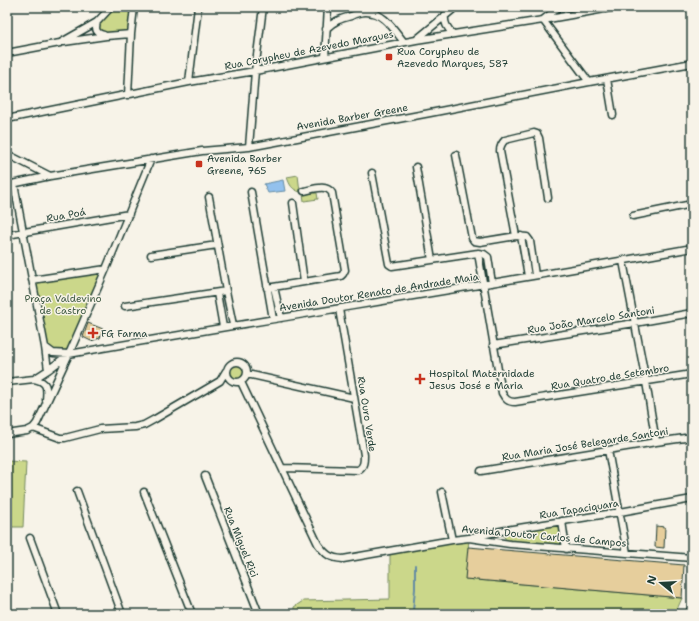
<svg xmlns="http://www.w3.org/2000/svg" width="699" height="621" font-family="'Shantell Sans',sans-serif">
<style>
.green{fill:#cbd78a;stroke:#758a5f}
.water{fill:#93c1ed;stroke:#658ca3}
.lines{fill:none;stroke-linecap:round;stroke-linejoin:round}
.stream{stroke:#658ca3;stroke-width:2}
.building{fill:#e6ce9c;stroke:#1f3d34}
.minor-casing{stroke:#1f3d34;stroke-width:9}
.minor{stroke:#f7f3e8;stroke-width:6}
.poi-dot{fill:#c8321e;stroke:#f7f3e8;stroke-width:1.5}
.labels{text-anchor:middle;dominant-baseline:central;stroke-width:3;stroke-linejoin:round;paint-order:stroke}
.street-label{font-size:10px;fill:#1f3d34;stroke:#f7f3e8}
.poi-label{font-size:10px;fill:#1f3d34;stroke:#f7f3e8;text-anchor:start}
.park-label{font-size:10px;fill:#415c45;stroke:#f7f3e8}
</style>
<rect width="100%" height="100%" fill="#f7f3e8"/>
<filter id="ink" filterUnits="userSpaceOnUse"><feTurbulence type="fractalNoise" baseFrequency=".025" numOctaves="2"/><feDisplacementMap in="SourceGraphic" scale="8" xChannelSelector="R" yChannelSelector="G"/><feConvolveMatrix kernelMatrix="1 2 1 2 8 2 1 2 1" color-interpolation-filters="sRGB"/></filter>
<g filter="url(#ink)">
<!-- green -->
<path class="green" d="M117,7H131L128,32L116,33H100L98,26Z
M298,175L300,192C292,189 290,186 287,177Z
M317,193L318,199L304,201L303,194Z
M102,273L69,352L53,351L47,347L34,281Z
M228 372a9 9 0 1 1 18 0a9 9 0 1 1-18 0Z
M7,461L26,462L23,527H7Z
M560,524L563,545L508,542L504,537L505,533Z
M469,538L466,579L682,598L675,614H294V607L303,601L390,599V551Z"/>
<!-- water -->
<path class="water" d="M283,180L285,191L268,193L264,184Z"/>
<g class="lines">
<!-- stream -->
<path class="stream" d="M413,611L415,589V565"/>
</g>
<!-- building -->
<path class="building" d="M88,323L103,329L100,338L91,341L83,337Z
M656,526L665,527L664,548L655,547Z
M468,547L684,565L682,598L465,579Z"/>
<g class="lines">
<!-- minor casing -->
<g class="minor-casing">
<path id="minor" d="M445,15C444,23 447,28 453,34
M544,19L559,7
M543,20L589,82
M97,22C95,30 96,33 104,35
M326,29C334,21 340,19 351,16C355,14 361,12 366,12C384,12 394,30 404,42
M417,39L456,7
M64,42L106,36L131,34
M7,53L60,43L97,22L111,7
M325,57L328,7
M607,79L613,115
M189,82L198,7
M128,95L131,34L134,7
M7,119L189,82L255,71L416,40L543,20L616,7
M249,147L255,71L263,7
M7,154L50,176
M456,155L472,238L474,241L480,242L516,236L527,237L530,241L535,275
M416,167L432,260
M372,173L389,264L392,266L478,253L484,254L488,257L492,283
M14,184L45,347L48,370
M7,185L50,176L202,151L249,147L430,113L589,82L692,63
M251,192L273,319
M209,197L226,291L233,325
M293,203L304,282
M633,216L692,204
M7,235L129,214
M516,236L500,151C500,146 502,143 505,140L534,133L537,134L539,138L548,198
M521,236L528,276
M478,253L502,393C505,399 508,402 515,402L692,374
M151,255L217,245
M623,261L646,382L656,442
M32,280L106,269
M274,287L281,318
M267,288L341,276L343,274L345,270L332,193C326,184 314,189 304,191
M217,293L223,327
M125,306L226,291
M493,345L635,323L692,313
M45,347L53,353L69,354C277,317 485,286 692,248
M227 372a10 10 0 1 1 20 0a10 10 0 1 1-20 0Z
M247,374L354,398
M34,379C48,382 47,388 46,400
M7,382L34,379L48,370L68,355
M241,382L318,544C326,555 330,558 343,559L452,540L469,538L510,544L692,558
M33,428L60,438H65L100,429L135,427L144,425L155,419L220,381L226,371
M7,434L27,431L33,428L37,423L69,354L106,269L151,159
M608,450L627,553
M283,468L358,470C364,467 364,461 364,455L339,309
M481,471L656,442L692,437
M205,476L259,614
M77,491L122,614
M144,492L192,614
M442,492L452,540
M562,521L566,549
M472,537L506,530L620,512L692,499
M30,538L58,614
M689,614L692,607"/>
</g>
<!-- minor -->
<use href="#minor" class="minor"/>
</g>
</g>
<!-- markers -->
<g class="poi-dot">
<rect x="385" y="53" width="8" height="8" rx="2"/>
<rect x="195" y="160" width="8" height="8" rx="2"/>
<path d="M91 327h4v4h4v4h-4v4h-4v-4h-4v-4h4z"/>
<path d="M418 373h4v4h4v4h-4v4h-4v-4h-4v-4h4z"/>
</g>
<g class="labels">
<!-- street labels -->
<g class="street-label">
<text transform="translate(309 50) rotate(-11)">Rua Corypheu de Azevedo Marques</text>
<text transform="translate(352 117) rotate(-10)">Avenida Barber Greene</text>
<text transform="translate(66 215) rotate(-10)">Rua Poá</text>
<text transform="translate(379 292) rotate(-9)">Avenida Doutor Renato de Andrade Maia</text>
<text transform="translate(591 320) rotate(-9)">Rua João Marcelo Santoni</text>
<text transform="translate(610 377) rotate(-9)">Rua Quatro de Setembro</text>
<text transform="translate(367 414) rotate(81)">Rua Ouro Verde</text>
<text transform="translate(585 444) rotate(-9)">Rua Maria José Belegarde Santoni</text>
<text transform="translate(579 509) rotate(-9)">Rua Tapaciquara</text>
<text transform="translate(544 536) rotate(5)">Avenida Doutor Carlos de Campos</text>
<text transform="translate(241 542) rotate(68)">Rua Miguel Rici</text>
</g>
<!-- poi labels -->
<g class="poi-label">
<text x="397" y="51">Rua Corypheu de<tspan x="397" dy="12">Azevedo Marques, 587</tspan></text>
<text x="207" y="158">Avenida Barber<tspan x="207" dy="12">Greene, 765</tspan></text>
<text x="101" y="333">FG Farma</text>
<text x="429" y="373">Hospital Maternidade<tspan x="429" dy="12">Jesus José e Maria</tspan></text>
</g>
<!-- park labels -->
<g class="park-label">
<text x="63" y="298">Praça Valdevino<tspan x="63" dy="12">de Castro</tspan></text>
</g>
</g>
<!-- margin -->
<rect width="699" height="621" fill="none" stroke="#f7f3e8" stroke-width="24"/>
<rect x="12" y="12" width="675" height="597" fill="none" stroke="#1f3d34" stroke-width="1.5" filter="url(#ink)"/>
<!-- north arrow -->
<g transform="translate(661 583) rotate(288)" stroke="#f7f3e8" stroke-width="3" paint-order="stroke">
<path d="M0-3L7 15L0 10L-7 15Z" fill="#1f3d34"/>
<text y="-6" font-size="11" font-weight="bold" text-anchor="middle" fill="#1f3d34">N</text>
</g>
</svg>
